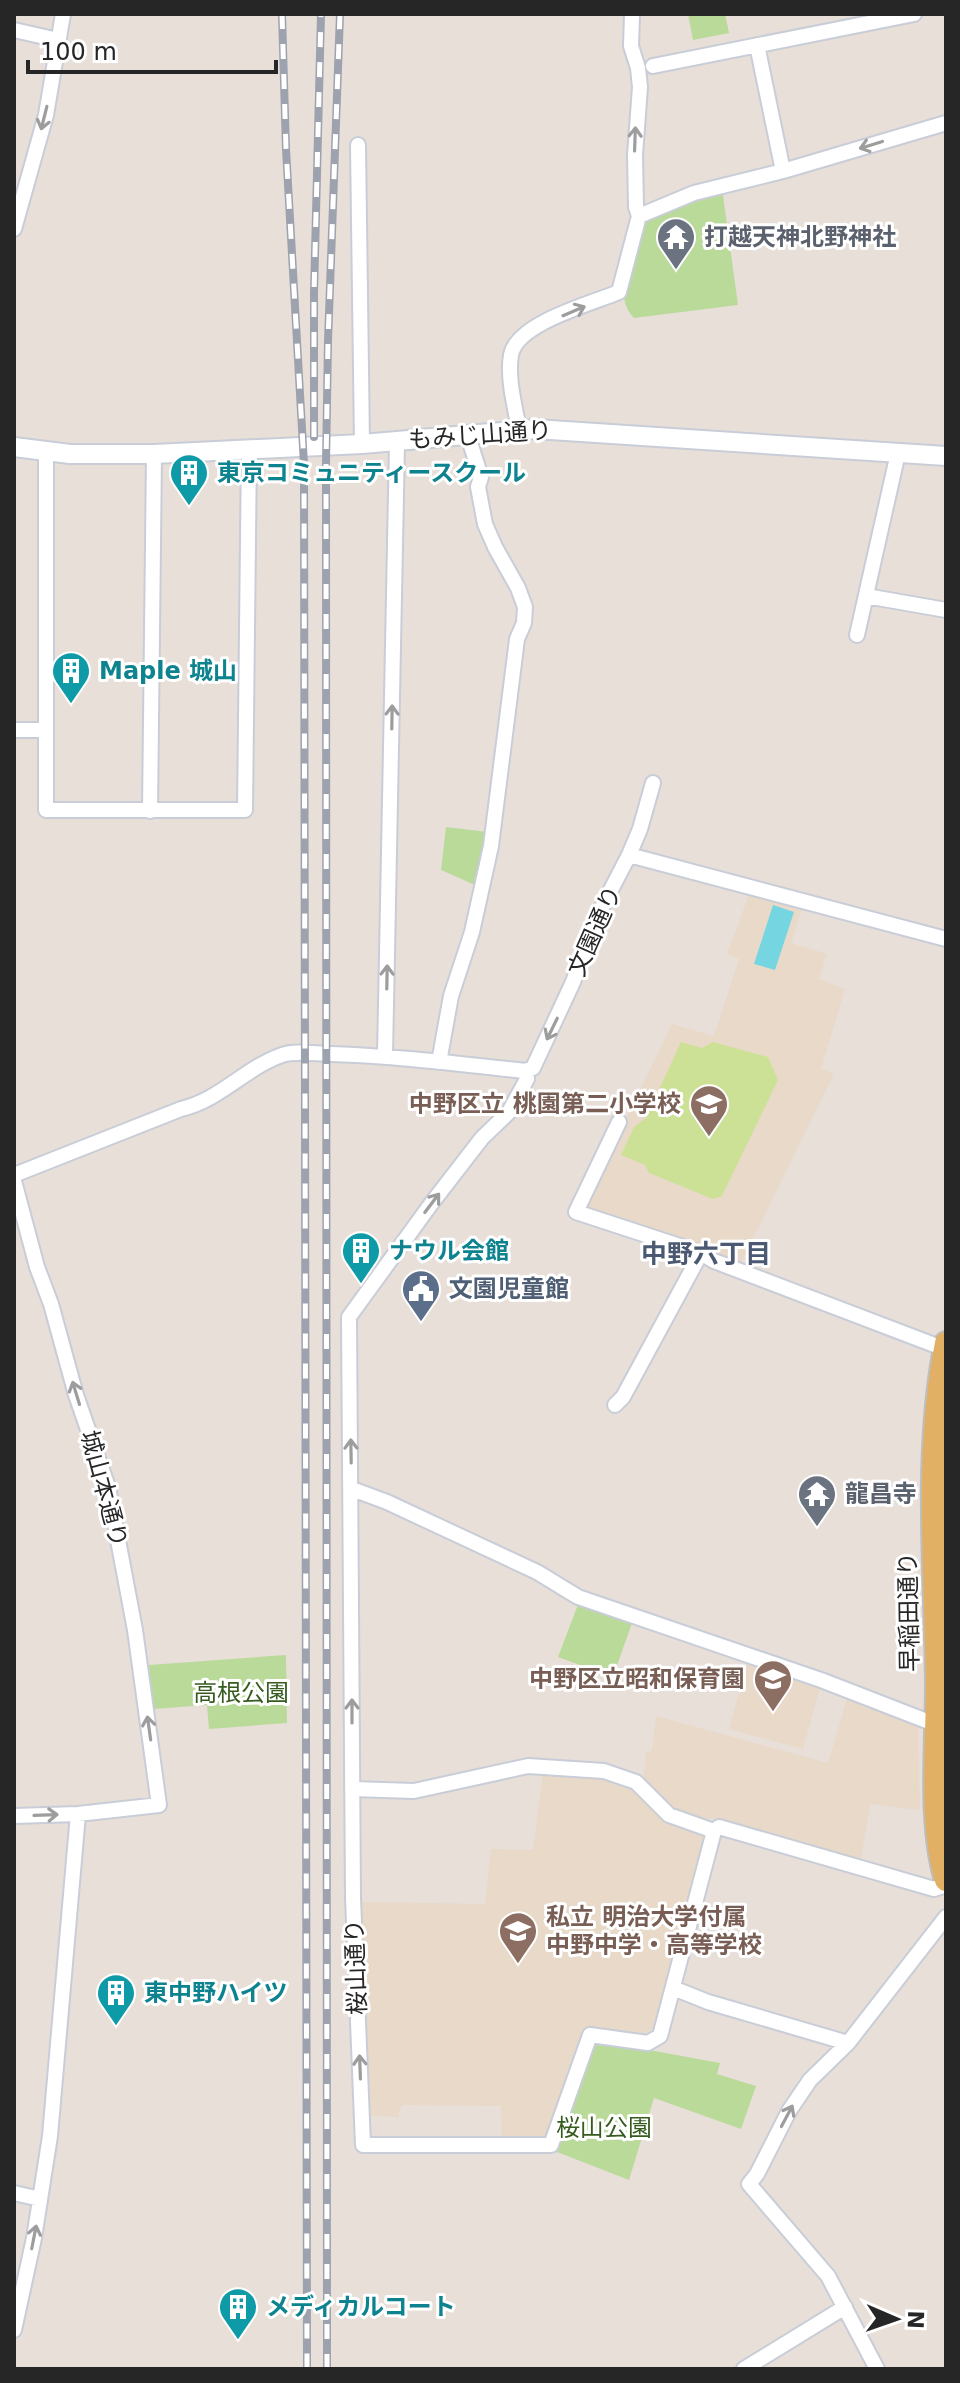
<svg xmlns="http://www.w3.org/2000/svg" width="960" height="2383" font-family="'DejaVu Sans','Noto Sans JP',sans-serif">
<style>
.education{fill:#e8d9c9}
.green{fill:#bada9a}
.pitch{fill:#cde196}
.water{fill:#75d6e1}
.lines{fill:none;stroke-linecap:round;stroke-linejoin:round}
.minor-casing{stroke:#c8cdd7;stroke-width:18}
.tertiary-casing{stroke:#c8cdd7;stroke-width:22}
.primary-casing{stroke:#bebebe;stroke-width:26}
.minor{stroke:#fff;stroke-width:14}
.tertiary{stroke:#fff;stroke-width:18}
.primary{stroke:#e1b064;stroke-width:22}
.rail-casing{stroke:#9da2af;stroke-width:8}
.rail{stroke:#fff;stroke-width:5;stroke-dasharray:15;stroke-linecap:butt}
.oneway{stroke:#9d9d9d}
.labels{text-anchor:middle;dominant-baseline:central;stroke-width:6;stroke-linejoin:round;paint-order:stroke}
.worship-label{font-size:24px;font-weight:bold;fill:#5b616d;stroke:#fff;text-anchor:start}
.street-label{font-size:24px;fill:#262626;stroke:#fff}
.culture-label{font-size:24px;font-weight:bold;fill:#0d838f;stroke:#fff;text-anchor:start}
.education-label{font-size:24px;font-weight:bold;fill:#785e54;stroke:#fff;text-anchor:end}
.service-label{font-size:24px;font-weight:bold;fill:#4e5e75;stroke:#fff;text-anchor:start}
.park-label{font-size:24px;fill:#355b1f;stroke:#fff}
.neighbourhood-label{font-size:26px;font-weight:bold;fill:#4c5972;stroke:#fff}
</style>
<rect width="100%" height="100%" fill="#e8dfd9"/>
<!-- education -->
<path class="education" d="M750,892L803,906L791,943L827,954L819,979L845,989L821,1069L834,1074L741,1263L586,1207L585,1203L672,1024L714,1036L739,959L727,954Z
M748,1661L820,1688L803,1749L729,1729Z
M848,1696L918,1722L920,1810L870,1804L861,1859L709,1818L706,1837L656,2028L636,2036L585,2027L550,2133L544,2138H502L501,2106L403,2105L399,2110V2117L371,2116L361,1902L485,1904L491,1849L533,1850L543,1772L608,1776L634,1786L665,1822L685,1828L643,1780L646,1753L652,1750L656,1716L828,1763Z"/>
<!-- green -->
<path class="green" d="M688,14H725L729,33L693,40Z
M722,188L738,305L634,318C610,294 633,246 641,217Z
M446,827L488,832L485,858L475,885L441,870Z
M579,1602L633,1620L613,1677L558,1657Z
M286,1655L287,1723L209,1729L207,1705L153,1709L149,1665Z
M600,2041L720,2063L717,2074L756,2086L741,2129L654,2098L629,2180L557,2152L592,2044Z"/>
<!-- pitch -->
<path class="pitch" d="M681,1042L702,1048L713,1042L768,1057L778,1080L722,1196L713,1199L649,1173L645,1165L621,1155L634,1127L646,1118Z"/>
<!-- water -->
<path class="water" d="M773,905L794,912L775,970L754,964Z"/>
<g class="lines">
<!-- minor casing -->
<g class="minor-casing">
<path id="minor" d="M14,30L58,40
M757,45L783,171
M653,66L914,14
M358,145L362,444
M639,216L694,193L783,171L946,123
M14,229L46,115L63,14
M519,429C515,407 507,378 511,355C517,323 590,304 619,292L639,216L636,207L635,155L640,87L638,68L631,46L632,14
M46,452V810H245L249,449
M866,596L946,610
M857,635L898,453
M14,730H46
M150,811L154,454
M629,855L946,939
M385,1055L397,442
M439,1062L451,996L472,932L491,846L517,639L524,623L525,607L518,588L495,547L485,524L478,487L481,477L467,433
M525,1071L533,1068L573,982L599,913L629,855L640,829L653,783
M619,1122L576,1212L701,1253L714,1261L945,1349
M14,1175L181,1109C220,1100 245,1068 282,1055C296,1050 316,1054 331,1054C396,1056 460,1064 525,1071
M14,1181L37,1267L51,1304L76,1395L108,1487L135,1630L159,1805L78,1814L14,1816
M615,1405L623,1397L701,1253
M352,1489L387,1502L537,1572L578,1597L821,1680L937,1725
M352,1789L414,1791L528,1766L604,1771L636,1782L669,1815L714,1831L660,2036L648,2043L590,2035L551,2145H363L353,1898L349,1317L431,1204L482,1138L509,1112L527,1079L525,1071
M714,1831L719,1827L934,1889L946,1885
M673,1988L708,2002L848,2043
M14,2193L40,2199
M14,2330L34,2238L50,2136L78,1814
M744,2369L845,2307
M877,2369L828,2276L749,2184L757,2174L789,2111L810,2080L848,2043L946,1917"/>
</g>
<!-- tertiary casing -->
<g class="tertiary-casing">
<path id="tertiary" d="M14,447L70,454H154L362,444L535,429L946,456"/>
</g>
<!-- primary casing -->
<g class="primary-casing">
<path id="primary" d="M946,1343C924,1455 936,1572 937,1685C937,1746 929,1822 946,1880"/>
</g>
<!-- minor -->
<use href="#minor" class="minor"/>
<!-- tertiary -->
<use href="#tertiary" class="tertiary"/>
<!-- primary -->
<use href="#primary" class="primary"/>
<!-- rail casing -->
<g class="rail-casing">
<path id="rail" d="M282,14L286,149L304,464L307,2369
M314,437V294L321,14
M327,2369L326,464L328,341L340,14"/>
</g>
<!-- rail -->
<use href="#rail" class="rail"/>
</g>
<!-- one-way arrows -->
<defs><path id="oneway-shaft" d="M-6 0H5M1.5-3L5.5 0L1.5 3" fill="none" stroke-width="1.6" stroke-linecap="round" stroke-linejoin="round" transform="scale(2)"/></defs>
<g class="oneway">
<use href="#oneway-shaft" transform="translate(44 118) rotate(104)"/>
<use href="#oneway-shaft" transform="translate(635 139) rotate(-88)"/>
<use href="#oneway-shaft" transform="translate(871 145) rotate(163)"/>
<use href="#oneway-shaft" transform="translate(574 311) rotate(-23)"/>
<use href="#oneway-shaft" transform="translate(392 717) rotate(-89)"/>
<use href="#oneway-shaft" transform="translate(387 977) rotate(-89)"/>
<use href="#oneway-shaft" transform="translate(552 1029) rotate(116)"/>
<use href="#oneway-shaft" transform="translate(432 1203) rotate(-53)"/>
<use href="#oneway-shaft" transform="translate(76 1393) rotate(-107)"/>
<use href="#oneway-shaft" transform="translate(351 1451) rotate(-91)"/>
<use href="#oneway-shaft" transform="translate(352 1711) rotate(-90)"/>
<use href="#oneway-shaft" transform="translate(149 1728) rotate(-98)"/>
<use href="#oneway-shaft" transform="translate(46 1815) rotate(-2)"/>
<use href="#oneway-shaft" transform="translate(360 2067) rotate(-92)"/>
<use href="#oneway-shaft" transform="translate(787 2116) rotate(-62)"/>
<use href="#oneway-shaft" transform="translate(34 2237) rotate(-79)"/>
</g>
<!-- icons -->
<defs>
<g id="temple-pin" transform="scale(2)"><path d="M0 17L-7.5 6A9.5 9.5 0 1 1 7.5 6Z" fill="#6b7280" stroke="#fff"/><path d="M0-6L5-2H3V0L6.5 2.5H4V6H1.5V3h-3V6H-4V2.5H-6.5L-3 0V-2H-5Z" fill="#fff"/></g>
<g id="building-pin" transform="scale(2)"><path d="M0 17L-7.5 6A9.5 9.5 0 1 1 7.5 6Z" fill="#0f9aa8" stroke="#fff"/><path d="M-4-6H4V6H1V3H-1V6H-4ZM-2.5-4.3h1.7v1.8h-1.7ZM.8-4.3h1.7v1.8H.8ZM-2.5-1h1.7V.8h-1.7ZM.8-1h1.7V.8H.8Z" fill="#fff"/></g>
<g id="school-pin" transform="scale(2)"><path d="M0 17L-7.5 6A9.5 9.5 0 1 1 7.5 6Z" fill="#8d6e63" stroke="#fff"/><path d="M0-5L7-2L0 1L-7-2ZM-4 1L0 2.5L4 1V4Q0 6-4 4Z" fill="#fff"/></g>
<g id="civic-pin" transform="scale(2)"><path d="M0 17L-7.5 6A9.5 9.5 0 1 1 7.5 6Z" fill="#5c6f8a" stroke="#fff"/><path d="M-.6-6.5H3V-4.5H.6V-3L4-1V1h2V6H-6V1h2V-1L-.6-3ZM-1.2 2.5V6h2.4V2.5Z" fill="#fff"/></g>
</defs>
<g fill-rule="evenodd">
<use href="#temple-pin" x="676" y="237"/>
<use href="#building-pin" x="189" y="473"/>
<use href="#building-pin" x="71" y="671"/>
<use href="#school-pin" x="709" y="1104"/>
<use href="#building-pin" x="361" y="1251"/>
<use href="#civic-pin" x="421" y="1289"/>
<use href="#temple-pin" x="817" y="1494"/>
<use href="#school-pin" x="773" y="1679"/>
<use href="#school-pin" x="518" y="1931"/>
<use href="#building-pin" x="116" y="1993"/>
<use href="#building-pin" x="238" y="2307"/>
</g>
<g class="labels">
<!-- worship labels -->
<g class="worship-label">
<text x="704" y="237">打越天神北野神社</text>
<text x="845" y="1494">龍昌寺</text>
</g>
<!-- street labels -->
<g class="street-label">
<text transform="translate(480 435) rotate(-4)">もみじ山通り</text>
<text transform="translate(595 931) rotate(-66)">文園通り</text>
<text transform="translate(104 1489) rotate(75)">城山本通り</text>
<text transform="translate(909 1612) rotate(-91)">早稲田通り</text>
<text transform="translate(356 1967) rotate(-92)">桜山通り</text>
</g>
<!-- culture labels -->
<g class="culture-label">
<text x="217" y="473">東京コミュニティースクール</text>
<text x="99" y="671">Maple 城山</text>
<text x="389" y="1251">ナウル会館</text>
<text x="144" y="1993">東中野ハイツ</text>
<text x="266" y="2307">メディカルコート</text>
</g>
<!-- education labels -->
<g class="education-label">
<text x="681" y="1104">中野区立 桃園第二小学校</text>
<text x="745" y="1679">中野区立昭和保育園</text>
<text x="546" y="1917" text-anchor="start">私立 明治大学付属<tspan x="546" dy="28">中野中学・高等学校</tspan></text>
</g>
<!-- service labels -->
<g class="service-label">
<text x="449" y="1289">文園児童館</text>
</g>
<!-- park labels -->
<g class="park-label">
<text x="241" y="1693">高根公園</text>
<text x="604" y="2128">桜山公園</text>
</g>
<!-- neighbourhood labels -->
<g class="neighbourhood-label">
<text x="706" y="1254">中野六丁目</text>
</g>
</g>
<!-- border -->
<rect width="960" height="2383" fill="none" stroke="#262626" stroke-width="32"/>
<!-- north arrow -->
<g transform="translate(896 2319) rotate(92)" stroke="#ffffff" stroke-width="6" paint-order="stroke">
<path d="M0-6L14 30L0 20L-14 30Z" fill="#262626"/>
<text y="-12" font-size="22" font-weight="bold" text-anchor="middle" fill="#262626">N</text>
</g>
<!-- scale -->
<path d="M28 60v12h248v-12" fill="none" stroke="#262626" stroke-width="4"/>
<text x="40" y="60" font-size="24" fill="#262626" stroke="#ffffff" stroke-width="6" paint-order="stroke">100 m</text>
</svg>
